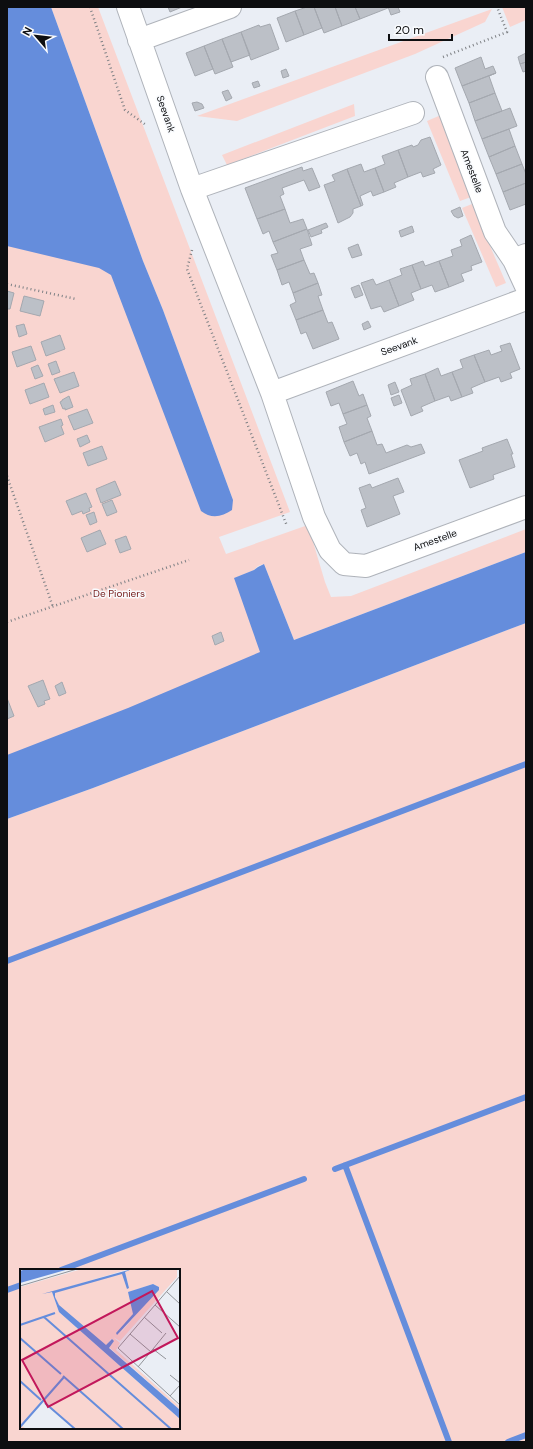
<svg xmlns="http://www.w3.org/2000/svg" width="533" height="1449" font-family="'DM Sans',sans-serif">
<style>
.green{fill:#f9d5d0;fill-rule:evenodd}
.water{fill:#658ddc}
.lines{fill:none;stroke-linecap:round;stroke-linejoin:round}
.stream{stroke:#658ddc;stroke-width:6}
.building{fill:#bcc0c7;stroke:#a4a8af}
.minor-casing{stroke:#afb3ba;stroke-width:24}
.path{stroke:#7e8185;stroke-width:2.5;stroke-dasharray:1 3;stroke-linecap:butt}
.minor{stroke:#fff;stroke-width:22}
.labels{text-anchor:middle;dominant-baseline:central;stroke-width:3;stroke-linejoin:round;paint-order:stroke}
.street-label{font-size:10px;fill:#0d0e10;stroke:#f9fbfe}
.park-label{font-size:10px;fill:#741a18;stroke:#f9fbfe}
.inset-river{fill:none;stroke:#658ddc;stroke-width:2}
.inset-road{fill:none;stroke:#929499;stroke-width:1}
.view{fill:#c2185b;fill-opacity:0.15;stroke:#c2185b;stroke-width:2}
.inset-edge{fill:none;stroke:#0d0e10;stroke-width:2}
</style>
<rect width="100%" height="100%" fill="#eaeef5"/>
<!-- green -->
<path class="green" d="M51,7H98L290,512L219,537L226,554L308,525L325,582L331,597L351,596L526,529V552L294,640L264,564L258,566L254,570L235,578L264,657L7,762V236L114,258L233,500L163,310L143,261Z
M502,7H526V20L510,27Z
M492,9L485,22L415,54L237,121L197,116Z
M354,104L355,116L227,165L222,155Z
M441,115L471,197L460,201L427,121Z
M472,204L506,283L496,287L462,208Z
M526,623V1442H7V819L93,788ZM21,1270H179V1428H21Z"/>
<!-- water -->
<path class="water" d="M7,7H51L143,261L163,310L233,500L232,510C222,517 211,519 201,511L111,275L99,268L7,246Z
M526,552V623L93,788L7,819V755L128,708L260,652L234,578L254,570L258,567L264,564L294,640Z"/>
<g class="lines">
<!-- stream -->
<path class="stream" d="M7,961L526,764
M345,1165L449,1442
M335,1169L526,1097
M61,1270L304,1179
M7,1290L21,1285
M508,1442L526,1435"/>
</g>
<!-- building -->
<path class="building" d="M168,7H182L170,12Z
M307,7H314L322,28L304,35L295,11Z
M314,7H335L342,26L324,33Z
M335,7H355L360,19L342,26Z
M355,7H388V8L360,19Z
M388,7H398L400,12L391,15Z
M295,11L304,35L286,42L277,18Z
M270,24L279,49L251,60L241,32L259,25L260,27Z
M241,32L250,55L231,62L222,39Z
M222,39L233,67L215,74L204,46Z
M204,46L213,69L195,76L186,53Z
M526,53V62L520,64L518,57Z
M481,57L485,69L493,66L496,73L462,86L455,68Z
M526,62V71L523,72L520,64Z
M286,69L289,76L283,78L281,71Z
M496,73L489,76L495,93L469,103L462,86Z
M258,81L260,86L254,88L252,83Z
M228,90L232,98L226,101L222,92Z
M495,93L502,111L475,121L469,103Z
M197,102L202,104L204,108L195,111L192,103Z
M510,108L517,126L482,139L475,121Z
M509,129L515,146L489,157L482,139Z
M430,137L441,165L433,169L435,173L423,177L421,172L408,177L398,150L412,145L413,147L418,145L421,140Z
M515,146L522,164L496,174L489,157Z
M398,150L408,177L394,183L396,187L384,192L375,168L385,164L382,156Z
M361,164L364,172L375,168L384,192L373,196L371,191L360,196L363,205L361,206L347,169Z
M522,164L526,174V183L503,192L496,174Z
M302,167L303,171L312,168L320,187L309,191L304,180L282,188L284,194L280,196L285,209L257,219L245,188Z
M347,169L361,206L353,209V213L350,217L338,223L324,185L335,181L332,175Z
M526,183V204L510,210L503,192Z
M460,207L463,216L458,218L454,216L451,211Z
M285,209L290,223L303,219L307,229L273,242L269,231L263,234L257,219Z
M326,223L328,227L321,230L322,233L311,237L308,230Z
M412,226L414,232L401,237L399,231Z
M307,229L312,245L300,249L304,260L277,270L271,255L278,253L273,242Z
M471,235L482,262L471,266L472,270L461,274L464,281L449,287L439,261L453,256L451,250L462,246L460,240Z
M358,244L362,255L352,258L348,248Z
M304,260L310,274L314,273L318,283L293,293L289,282L282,285L277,270Z
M423,261L425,266L439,261L449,287L435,292L432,285L421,289L412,265Z
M412,265L421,289L411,293L414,300L399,306L389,280L402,275L400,269Z
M373,279L376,285L389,280L399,306L384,312L381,306L371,309L361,283Z
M318,283L322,295L318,296L323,310L296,320L290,305L296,302L293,293Z
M359,285L363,295L355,298L351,288Z
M7,291L14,293L10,309H7Z
M24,296L44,301L40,316L20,311Z
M323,310L328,323L332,322L339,339L313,349L306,332L301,334L296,320Z
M368,321L371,327L364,330L362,324Z
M24,324L27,334L19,337L16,326Z
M60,335L65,349L46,356L41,342Z
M510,343L520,369L510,373L512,378L501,382L499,377L485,382L474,355L489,350L491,355L502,351L500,346Z
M31,346L36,360L17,367L12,352Z
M474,355L485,382L471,388L473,393L462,397L452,372L463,368L460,360Z
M56,361L60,372L52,375L48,364Z
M38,365L43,376L35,379L31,368Z
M438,368L441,376L452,372L462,397L451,401L449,396L435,401L425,374Z
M74,372L79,386L60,393L54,379Z
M425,374L435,401L421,407L423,411L411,416L401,390L412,385L410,379Z
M353,381L359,396L363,394L367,405L343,414L339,403L331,406L326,392Z
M395,382L399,392L391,395L388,385Z
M44,383L49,397L30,404L25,390Z
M399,395L402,403L394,406L391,398Z
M69,396L73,407L65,410V408L63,409L60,402L62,401V400Z
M53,405L55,412L45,415L43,409Z
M367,405L371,416L367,418L372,431L344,442L339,427L347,424L343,414Z
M87,409L93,423L74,430L68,416Z
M61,419L63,425L61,426L64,434L45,442L39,427Z
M372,431L377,445L382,444L386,453L407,445L411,447L421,444L425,453L369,474L365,462L361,464L357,453L350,456L344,442Z
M87,435L90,442L80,447L77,439Z
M507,439L513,454H511L515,467L493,475L494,479L470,488L459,460L483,451L482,448Z
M102,446L107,459L88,466L83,453Z
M398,478L404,492L393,496L400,514L367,527L361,510L366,508L359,488L370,484L372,488Z
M115,481L121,495L101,503L96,489Z
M86,493L92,507L89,508L90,511L83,514L82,511L72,515L66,501Z
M112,500L117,512L107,516L102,504Z
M94,512L97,522L90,525L86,515Z
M100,530L106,544L87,552L81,538Z
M126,536L131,549L120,553L115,540Z
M221,632L224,641L215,645L212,636Z
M43,680L50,699L44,701L45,704L38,707L28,686Z
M62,682L66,693L59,696L55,686Z
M7,698L14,716L7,719Z"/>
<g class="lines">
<!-- minor casing -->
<g class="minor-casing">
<path id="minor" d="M128,7L192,189L272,393L314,517L330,550L344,564L366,566L526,507
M139,40L230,7
M437,77L495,232L514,260
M192,189L413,113
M526,255L514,260L526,286
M272,393L526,299"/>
</g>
<!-- path -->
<path class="path" d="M90,7L125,110L146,125
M443,57L507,32L497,7
M192,250L187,269L287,526
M7,284L76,299
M7,476L53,607
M7,622L189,560"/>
<!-- minor -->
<use href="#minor" class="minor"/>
</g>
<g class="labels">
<!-- street labels -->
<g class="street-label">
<text transform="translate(166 114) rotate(71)">Seevank</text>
<text transform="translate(472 171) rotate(69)">Amestelle</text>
<text transform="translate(399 346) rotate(-20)">Seevank</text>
<text transform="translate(435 540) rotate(-20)">Amestelle</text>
</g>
<!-- park labels -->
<g class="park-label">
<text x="119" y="593">De Pioniers</text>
</g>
</g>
<!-- overview -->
<g transform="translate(20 1269)">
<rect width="160" height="160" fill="#eaeef5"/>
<path d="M62,0H109L32,23L39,43L160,150V160H54L22,132L1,156L6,160H0V18ZM157,0V8L100,72L93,68L100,74L96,81L160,138V141L89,78L94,72L91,70L86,77L38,37L33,23L103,3L109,19L105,3L109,1ZM133,15L139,18L98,67L115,44L109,23Z" fill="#f9d5d0" fill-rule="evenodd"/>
<path d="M6,0H49L0,14V2ZM112,0L105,3L109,19L107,20L102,5L35,24V28L39,36L86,76L92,70L94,72L89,79L160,141V150L39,43L32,23L22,25ZM133,15L139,18V21L97,66L96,64L113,45L108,23Z" fill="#658ddc"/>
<path class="inset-river" d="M24,48L151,160M0,56L35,44M0,69L41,105M43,107L103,160M0,112L21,131M25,134L55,160M0,158L44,108"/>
<path class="inset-road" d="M160,7L98,79L160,136M0,17L57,0M147,23L160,35M135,36L160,58M124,48L142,64M110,65L131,83M133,80L146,64M118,98L133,80L146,90M150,106L160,114M150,127L160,116"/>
<path class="view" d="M132,22L158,69L28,138L2,91Z"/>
<rect width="160" height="160" class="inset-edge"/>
</g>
<!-- border -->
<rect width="533" height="1449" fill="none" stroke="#0d0e10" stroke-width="16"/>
<!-- north arrow -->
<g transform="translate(36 36) rotate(298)" stroke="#f9fbfe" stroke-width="3" paint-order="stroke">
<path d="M0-3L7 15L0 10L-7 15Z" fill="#0d0e10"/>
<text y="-6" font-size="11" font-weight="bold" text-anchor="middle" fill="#0d0e10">N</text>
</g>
<!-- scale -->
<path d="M389 34v6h63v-6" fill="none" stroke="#0d0e10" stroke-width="2"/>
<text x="395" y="34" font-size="12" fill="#0d0e10" stroke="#f9fbfe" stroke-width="3" paint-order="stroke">20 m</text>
</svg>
